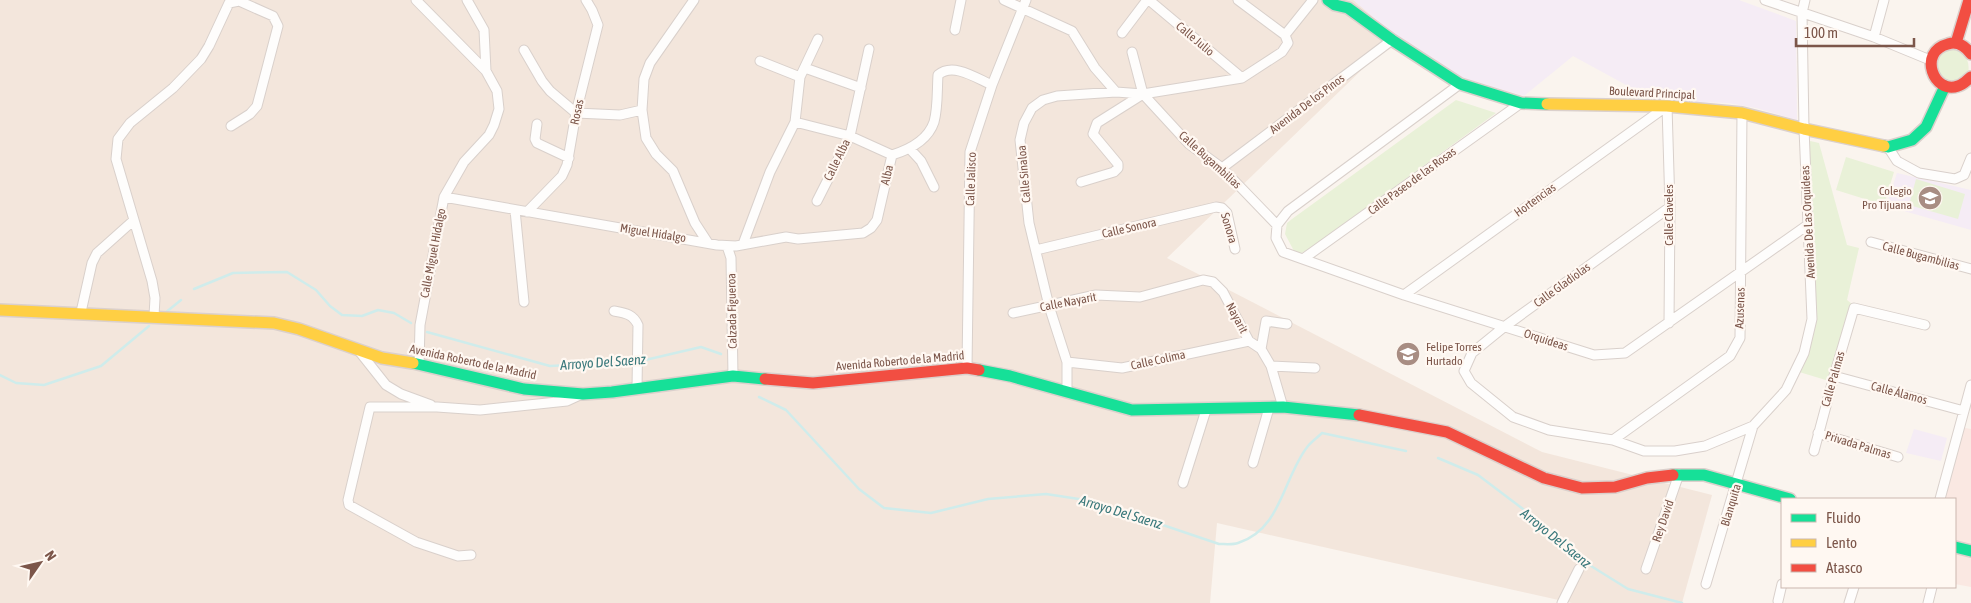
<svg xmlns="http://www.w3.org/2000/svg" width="1971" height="603" font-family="'Asap Condensed',sans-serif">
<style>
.residential{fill:#f3e6dc}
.commercial{fill:#fae8e2}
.education{fill:#f5ecf5}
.green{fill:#e9f1d8}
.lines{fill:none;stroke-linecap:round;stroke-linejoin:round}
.stream{stroke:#cfeceb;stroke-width:2.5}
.street-casing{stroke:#d9d0cb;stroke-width:11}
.fast-casing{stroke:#dbd0cc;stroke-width:14}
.slow-casing{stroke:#dbd0cc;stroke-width:14}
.jam-casing{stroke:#dbd0cc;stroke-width:14}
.street{stroke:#fefdfc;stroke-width:9}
.fast{stroke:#16e098;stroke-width:11}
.slow{stroke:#ffcf43;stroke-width:11}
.jam{stroke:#f24e42;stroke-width:11}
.labels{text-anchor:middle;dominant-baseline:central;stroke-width:4.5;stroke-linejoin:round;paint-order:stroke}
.street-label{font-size:12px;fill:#7c564a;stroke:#fff8f2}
.poi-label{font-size:12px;fill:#7c564a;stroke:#fff8f2;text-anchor:end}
.water-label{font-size:14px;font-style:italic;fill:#39787b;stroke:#fff8f2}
</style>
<rect width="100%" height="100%" fill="#faf4ee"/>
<!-- residential -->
<path class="residential" d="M0,0H1434L1167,258L1542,452L1712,495L1682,603H1572L1217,523L1210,603H0Z"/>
<!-- commercial -->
<path class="commercial" d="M1960,427L1971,429V587L1955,584V499H1940Z"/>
<!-- education -->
<path class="education" d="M1353,0H1739L1796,21L1797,120L1756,108L1728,103L1667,101L1650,98L1573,56L1524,96L1456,76L1387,29Z
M1897,173L1971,190V230L1886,206Z
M1914,429L1947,438L1941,461L1906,453Z"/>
<!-- green -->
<path class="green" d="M1948,49C1963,50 1971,58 1968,74L1954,83L1939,77C1936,63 1934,55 1948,49Z
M1456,100L1496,113L1308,250L1301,253L1294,251L1285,234L1287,223L1292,219Z
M1806,140L1819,143L1847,245L1859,248L1847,300L1852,304L1829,381L1796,371L1808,340Z
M1846,157L1894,172L1884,205L1836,190Z
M1916,179L1965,194L1958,219L1909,205Z"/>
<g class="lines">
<!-- stream -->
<path class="stream" d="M194,289L233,273L287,272L316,290L330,306L342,315L362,316L378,310L394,313L411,323
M165,313L181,300
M427,332L550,366L635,362
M641,361L701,347L721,354
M0,375L16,383L44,385L101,366L149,326
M759,397L786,410L859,489L884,508L931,513L988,499L1046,494L1092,501L1219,544C1225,544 1233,545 1238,543C1282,529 1283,477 1308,446C1312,441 1318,437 1322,433L1406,451
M1438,458L1478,475L1523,509L1591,566L1628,589L1682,603"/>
<!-- street casing -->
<g class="street-casing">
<path id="street" d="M416,0L486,71L497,91L499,109L494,125L489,135L464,162L444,197L420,325L419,364
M467,0L484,30L486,71
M694,0L650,63L644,79L642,110L646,138L656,154L673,171L695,223L708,243
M1004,0L1072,31L1095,68L1116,92
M1149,0L1242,78
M1238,0L1285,35
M1765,0L1874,37L1930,60
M955,30L961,0
M1122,33L1147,0
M1285,35L1313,0
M1874,37L1884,0
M818,39L800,77L795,122L850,136L892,155
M524,50L542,81L550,91L576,113L620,115L642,110
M1132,52L1143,94L1189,144L1222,168L1277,225
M760,61L800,77
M805,68L861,88
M1667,106L1670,207L1669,323
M537,124L535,139L537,143L569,158
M1888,147L1897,161L1919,173L1955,179L1964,175L1971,158
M910,149L921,161L934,187
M892,155C908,150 928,140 934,122C938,108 937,90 938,75C953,62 976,78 992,85
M1222,168L1392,40
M1081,182L1114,172L1118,168V164L1093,134L1097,123L1143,94
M444,197L717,245L736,246L786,237L798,239L863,233L871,228L877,220L892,155
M817,201L850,136L869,49
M1670,207L1504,327L1472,353L1464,371L1471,383L1513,417L1549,430L1613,440L1644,451H1675L1705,446L1753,426
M515,210L524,302
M527,212L562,176L567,165L576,113L598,25L592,10L586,0
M1277,225L1276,238L1283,252L1404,295L1594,355L1625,353L1809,224
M1277,225L1288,211L1460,84
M1871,242L1971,269
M743,244L770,172L795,122
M727,246L731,258L733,376
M1036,250L1216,207L1222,208L1227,213L1235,249
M1303,259L1521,103
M1404,295L1667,106
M614,311C625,313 633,314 638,325L637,388
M81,312L92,263L97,253L134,220
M1013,313L1096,295L1140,297L1203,280L1213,282L1223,292L1249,341L1261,349L1271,366L1283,407
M154,316L155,298L152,281L116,159L118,139L130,123L173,88L201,59L209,46L229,3L239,1L273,16L278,26L257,106L250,114L231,126
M1261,349L1266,321L1287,324
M359,351L386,385L401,394L431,405
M1067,362L1122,368L1249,341
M1271,366L1315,368
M967,368L970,152L992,85L1026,0
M1834,376L1964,411
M1067,391V362L1049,306L1029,223L1020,140L1024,123L1032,108L1043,100L1057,96L1116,92L1143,94L1242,78L1282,52L1288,43L1285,35
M1818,433L1898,457
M1613,440L1730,356L1740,338L1742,113
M1814,451L1834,376L1854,308L1925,325
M1253,463L1269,408
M1183,483L1206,410
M1940,499L1971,385
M471,555L458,556L416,542L349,505L348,500L370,407H437L480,410L567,401L580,395
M1646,569L1679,474
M1706,584L1753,426L1786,390L1804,353L1812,319L1804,129L1802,13L1805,0
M1778,601L1782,584
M1562,603L1579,569
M1849,603L1854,587
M1928,603L1932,587"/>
</g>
<!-- fast casing -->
<g class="fast-casing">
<path id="fast" d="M1328,0L1335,5L1348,8L1392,40L1460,84L1521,103L1547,104
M1884,146L1888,147L1912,140L1926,127L1945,86
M413,363L524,389L583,394L612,392L733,376L765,379
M979,370L1010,376L1132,410L1283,407L1359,415
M1673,475H1704L1790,499
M1955,547L1971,551"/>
</g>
<!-- slow casing -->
<g class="slow-casing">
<path id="slow" d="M1547,104L1667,106L1742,113L1804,129L1884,146
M0,310L274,323L299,329L382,358L413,363"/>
</g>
<!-- jam casing -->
<g class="jam-casing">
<path id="jam" d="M1956,43L1969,0
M1971,54C1965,46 1957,41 1948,44C1917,52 1934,95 1958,86C1963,85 1967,80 1971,77
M765,379L813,383L967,368L979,370
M1359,415L1447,432L1544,478L1582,488L1615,487L1647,478L1673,475"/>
</g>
<!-- street -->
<use href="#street" class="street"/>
<!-- fast -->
<use href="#fast" class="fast"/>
<!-- slow -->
<use href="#slow" class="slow"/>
<!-- jam -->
<use href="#jam" class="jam"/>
</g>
<!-- icons -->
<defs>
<g id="school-disc" transform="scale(1.25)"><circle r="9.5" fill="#a88d83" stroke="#fff8f2"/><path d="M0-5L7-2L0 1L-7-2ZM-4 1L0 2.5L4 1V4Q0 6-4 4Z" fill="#fff"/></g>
</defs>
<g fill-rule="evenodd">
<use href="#school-disc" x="1930" y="198"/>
<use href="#school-disc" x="1408" y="354"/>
</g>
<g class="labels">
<!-- street labels -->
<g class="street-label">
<text transform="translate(1195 39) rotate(40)">Calle Julio</text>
<text transform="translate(1652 93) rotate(3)">Boulevard Principal</text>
<text transform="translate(1307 104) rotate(-37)">Avenida De los Pinos</text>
<text transform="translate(577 112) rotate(-78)">Rosas</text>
<text transform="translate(837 160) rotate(-64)">Calle Alba</text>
<text transform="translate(1210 160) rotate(42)">Calle Bugambilias</text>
<text transform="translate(1024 174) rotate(-95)">Calle Sinaloa</text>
<text transform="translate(887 175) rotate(-77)">Alba</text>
<text transform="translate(971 179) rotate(-88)">Calle Jalisco</text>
<text transform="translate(1412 181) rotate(-36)">Calle Paseo de las Rosas</text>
<text transform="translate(1535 200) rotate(-36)">Hortencias</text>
<text transform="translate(1669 215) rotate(-90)">Calle Claveles</text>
<text transform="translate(1808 222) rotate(-93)">Avenida De Las Orquídeas</text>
<text transform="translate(1129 228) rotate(-13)">Calle Sonora</text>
<text transform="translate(1229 228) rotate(73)">Sonora</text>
<text transform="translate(653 233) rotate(9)">Miguel Hidalgo</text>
<text transform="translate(433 253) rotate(-79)">Calle Miguel Hidalgo</text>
<text transform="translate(1921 256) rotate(15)">Calle Bugambilias</text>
<text transform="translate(1562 285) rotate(-36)">Calle Gladiolas</text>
<text transform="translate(1068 302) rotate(-11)">Calle Nayarit</text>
<text transform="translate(1740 308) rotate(-88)">Azusenas</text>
<text transform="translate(732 311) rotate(-91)">Calzada Figueroa</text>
<text transform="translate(1237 318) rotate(62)">Nayarit</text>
<text transform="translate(1546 340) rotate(18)">Orquideas</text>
<text transform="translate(1158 360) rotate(-12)">Calle Colima</text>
<text transform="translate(900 361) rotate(-5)">Avenida Roberto de la Madrid</text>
<text transform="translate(473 362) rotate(12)">Avenida Roberto de la Madrid</text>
<text transform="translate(1833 379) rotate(-74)">Calle Palmas</text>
<text transform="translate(1899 393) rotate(15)">Calle Álamos</text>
<text transform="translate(1858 445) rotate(17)">Privada Palmas</text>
<text transform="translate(1731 505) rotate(-73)">Blanquita</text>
<text transform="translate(1663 521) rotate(-71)">Rey David</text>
</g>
<!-- poi labels -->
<g class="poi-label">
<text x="1912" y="191">Colegio<tspan x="1912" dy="14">Pro Tijuana</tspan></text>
<text x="1426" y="347" text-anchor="start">Felipe Torres<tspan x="1426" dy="14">Hurtado</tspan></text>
</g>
<!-- water labels -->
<g class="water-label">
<text transform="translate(603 362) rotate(-4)">Arroyo Del Saenz</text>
<text transform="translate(1121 512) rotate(17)">Arroyo Del Saenz</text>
<text transform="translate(1556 538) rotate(39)">Arroyo Del Saenz</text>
</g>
</g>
<!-- legend -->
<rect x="1781" y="498" width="175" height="90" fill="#fff8f2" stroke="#cbb7af"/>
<rect x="1791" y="514" width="25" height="8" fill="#16e098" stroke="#cbb7af"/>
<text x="1826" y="523" font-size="15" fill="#7c564a">Fluido</text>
<rect x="1791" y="539" width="25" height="8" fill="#ffcf43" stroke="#cbb7af"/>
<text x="1826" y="548" font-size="15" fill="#7c564a">Lento</text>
<rect x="1791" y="564" width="25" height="8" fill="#f24e42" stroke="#cbb7af"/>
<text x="1826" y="573" font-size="15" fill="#7c564a">Atasco</text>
<!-- north arrow -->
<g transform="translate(40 563) rotate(56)" stroke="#fff8f2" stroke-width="4" paint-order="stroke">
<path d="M0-4L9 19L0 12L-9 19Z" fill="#7c564a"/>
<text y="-8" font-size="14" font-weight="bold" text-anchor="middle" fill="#7c564a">N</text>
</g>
<!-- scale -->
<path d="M1796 38v8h118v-8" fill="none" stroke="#7c564a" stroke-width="2.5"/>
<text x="1804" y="38" font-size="15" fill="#7c564a" stroke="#fff8f2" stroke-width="4" paint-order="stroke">100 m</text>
</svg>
